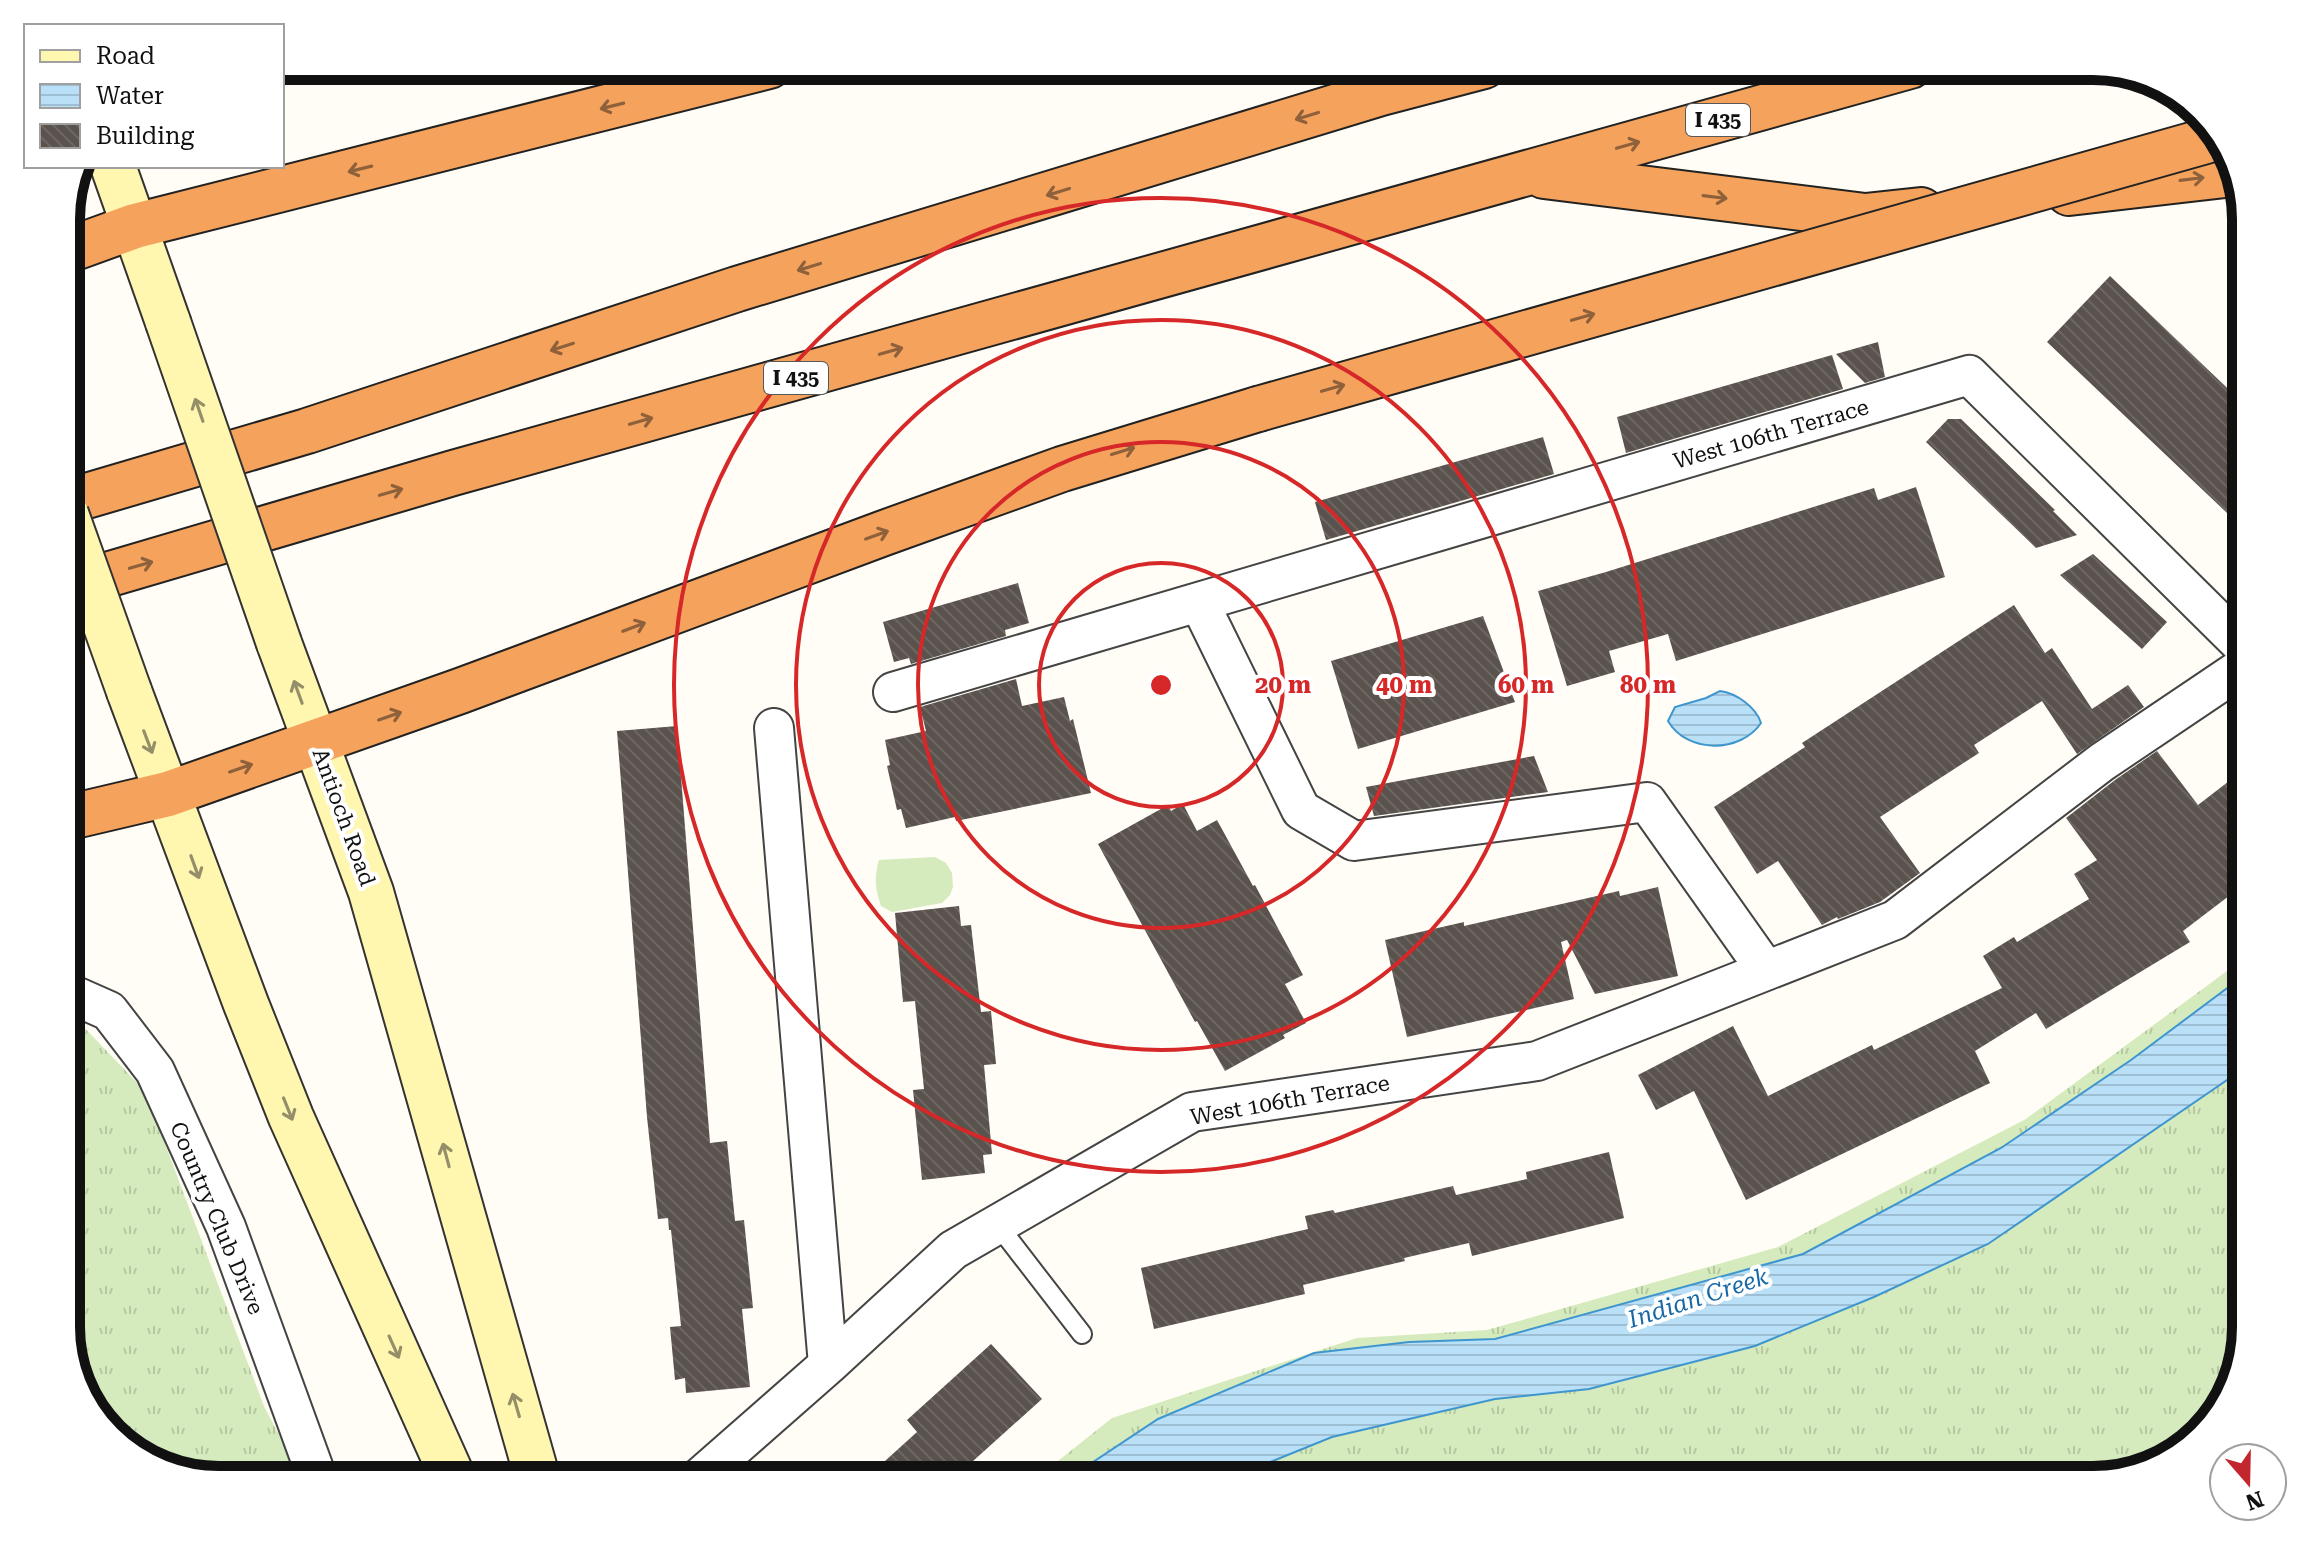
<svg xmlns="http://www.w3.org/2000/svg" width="2312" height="1546" font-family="'Roboto Serif',serif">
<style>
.grass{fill:url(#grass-tufts)}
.park{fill:#d5ebbd}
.water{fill:url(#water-rules);stroke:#3f96cf;stroke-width:2}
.building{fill:url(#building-back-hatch)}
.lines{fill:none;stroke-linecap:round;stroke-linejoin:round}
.lane-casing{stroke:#444;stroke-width:22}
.street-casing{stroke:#444;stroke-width:42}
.secondary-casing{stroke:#333;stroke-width:48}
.highway-casing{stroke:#222;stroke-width:48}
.lane{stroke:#fff;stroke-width:18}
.street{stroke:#fff;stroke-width:38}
.secondary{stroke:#fff6b0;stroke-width:44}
.highway{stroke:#f5a25d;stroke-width:44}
.secondary-bridge-casing{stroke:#333;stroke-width:48;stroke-linecap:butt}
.highway-bridge-casing{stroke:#222;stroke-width:48;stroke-linecap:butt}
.secondary-bridge{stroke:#fff6b0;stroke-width:44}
.highway-bridge{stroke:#f5a25d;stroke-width:44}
.oneway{stroke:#8e613b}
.oneway2{stroke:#948f68}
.ring{fill:none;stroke:#d62828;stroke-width:4}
.labels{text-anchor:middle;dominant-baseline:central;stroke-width:8;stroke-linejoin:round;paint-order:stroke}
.shield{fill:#fff;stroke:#585858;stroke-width:2}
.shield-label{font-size:20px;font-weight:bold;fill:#111}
.street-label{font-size:22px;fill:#111;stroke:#fff}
.water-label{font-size:24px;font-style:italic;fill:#1768a6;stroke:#fff}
.rim{fill:none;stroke:#111;stroke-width:10}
.centre{fill:#d62828;stroke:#fff;stroke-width:4}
.ring-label{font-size:24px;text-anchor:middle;font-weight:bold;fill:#d62828;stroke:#fff;stroke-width:8;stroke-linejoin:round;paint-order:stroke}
</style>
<defs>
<pattern id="grass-tufts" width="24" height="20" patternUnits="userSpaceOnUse" patternTransform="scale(2)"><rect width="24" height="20" fill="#d5ebbd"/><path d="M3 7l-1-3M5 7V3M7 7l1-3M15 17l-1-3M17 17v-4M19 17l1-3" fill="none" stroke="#b6c8a1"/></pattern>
<pattern id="water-rules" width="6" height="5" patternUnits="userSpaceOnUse" patternTransform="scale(2)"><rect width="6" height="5" fill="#b9e0f7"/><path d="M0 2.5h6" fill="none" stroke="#9ebfd3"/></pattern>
<pattern id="building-back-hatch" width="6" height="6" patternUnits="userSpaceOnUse" patternTransform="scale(2)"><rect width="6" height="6" fill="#5a524d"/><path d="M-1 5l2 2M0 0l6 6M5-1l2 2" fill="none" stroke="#6d6662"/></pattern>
</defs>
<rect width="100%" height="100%" fill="#fffdf5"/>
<!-- grass -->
<path class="grass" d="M2246,957V1328L2220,1413L2161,1464L2094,1480H1034L1112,1418L1357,1338L1487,1330L1778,1247L2026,1119Z
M66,1021H78L145,1091L264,1406L302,1480H219L133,1454L86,1403L66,1337Z"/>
<!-- park -->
<path class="park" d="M935,857L946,863L952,873L953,887L950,895L942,903L892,912L881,906C875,889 874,877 879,860Z"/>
<!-- water -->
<path class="water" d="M1720,691C1736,693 1756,707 1761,723C1741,753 1687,754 1668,721L1675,707L1706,698Z
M2246,974V1067L1988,1244L1874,1297L1755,1346L1589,1389L1495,1399L1332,1437L1226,1480H1066L1158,1419L1314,1353L1409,1342L1495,1339L1803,1254L2001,1148L2131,1060Z"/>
<!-- building -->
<path class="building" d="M2110,276L2246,406V531L2047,342Z
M1878,342L1885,377L1865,383L1836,354Z
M1832,355L1843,389L1626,453L1617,417Z
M1948,419H1961L2055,510L2053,511L2077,535L2036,548L1926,442Z
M1543,437L1554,474L1326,540L1315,502Z
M1916,487L1945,577L1676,661L1668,634L1609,651L1615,672L1567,686L1538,591L1606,572L1874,488L1878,500Z
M2093,554L2167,622L2142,649L2060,575Z
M1018,583L1029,623L1005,630L1006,636L911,664L909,658L894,662L883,622Z
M2014,605L2045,653L2052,648L2092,709L2128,685L2144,707L2077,754L2042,701L1974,745L1979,753L1880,817L1920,873L1880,902L1838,919L1837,917L1822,925L1778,861L1757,874L1714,807L1805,747L1802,743Z
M1483,616L1515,702L1358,749L1331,661Z
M1016,679L1022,706L1064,697L1070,721L1073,719L1091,793L956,821L955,817L906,828L901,809L897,810L887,766L890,765L885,740L926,731L920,707Z
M677,726L710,1143L727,1141L735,1221L744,1220L753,1308L742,1309L750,1387L686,1393L685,1378L675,1380L670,1327L681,1326L671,1230H669L668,1218L658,1219L647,1117L617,731Z
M2157,751L2198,805L2246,768V883L2183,931L2190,942L2046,1029L2036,1013L1975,1051L1990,1083L1746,1200L1694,1091L1656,1110L1638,1075L1733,1026L1768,1096L1872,1045L1874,1050L2002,988L1983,956L2014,937L2017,942L2089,899L2074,874L2097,860L2066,818L2115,780Z
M1534,756L1548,792L1374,816L1366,787Z
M1183,804L1197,831L1217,820L1253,886L1255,885L1303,975L1285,984L1306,1023L1283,1035L1285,1038L1225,1071L1197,1021L1195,1022L1098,844L1168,805L1171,811Z
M1658,887L1678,976L1595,994L1567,940L1561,942L1574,999L1407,1037L1385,940L1464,922V926L1619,891L1620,896Z
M959,906L961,926L971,925L981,1012L991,1011L996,1064L984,1065L992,1154L983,1155L985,1173L922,1180L913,1090L924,1089L915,1001L903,1002L895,913Z
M1609,1152L1624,1218L1472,1256L1469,1243L1404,1258L1405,1261L1303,1285L1305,1294L1154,1329L1141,1268L1308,1229L1305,1216L1333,1210L1335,1213L1453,1186L1456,1195L1527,1179L1526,1172Z
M991,1344L1042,1399L952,1480H864L917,1432L907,1420Z"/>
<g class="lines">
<!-- lane casing -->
<g class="lane-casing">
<path id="lane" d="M997,1224L1082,1334"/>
</g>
<!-- street casing -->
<g class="street-casing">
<path id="street" d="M1199,602L1301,810L1354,841L1647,802L1766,970
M893,692L1969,375L2246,649
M774,728L828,1365
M66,992L109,1011L155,1071L226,1227L318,1480
M697,1480L828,1365L953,1250L1192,1112L1537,1061L1895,920L2102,762L2246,665"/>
</g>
<!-- secondary casing -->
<g class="secondary-casing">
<path id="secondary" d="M113,166L168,322
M279,643L371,892L538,1480
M129,691L246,1004L291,1117L454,1480"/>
</g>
<!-- highway casing -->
<g class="highway-casing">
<path id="highway" d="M1544,176L1865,216L1921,210
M2069,193L2234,174
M66,251L135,226L769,66
M66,502L307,431L737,289L1381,93L1484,66
M66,587L453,473L1910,66
M66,818L168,794L460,691L884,533L1062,469L1258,409"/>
</g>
<!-- lane -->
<use href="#lane" class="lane"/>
<!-- street -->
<use href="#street" class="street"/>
<!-- secondary -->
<use href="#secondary" class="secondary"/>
<!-- highway -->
<use href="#highway" class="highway"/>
<!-- secondary-bridge casing -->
<g class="secondary-bridge-casing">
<path id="secondary-bridge" d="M168,322L279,643
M66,514L129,691"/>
</g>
<!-- highway-bridge casing -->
<g class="highway-bridge-casing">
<path id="highway-bridge" d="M1258,409L2220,137"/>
</g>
<!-- secondary-bridge -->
<use href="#secondary-bridge" class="secondary-bridge"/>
<!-- highway-bridge -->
<use href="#highway-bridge" class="highway-bridge"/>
</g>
<!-- one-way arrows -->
<defs><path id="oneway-shaft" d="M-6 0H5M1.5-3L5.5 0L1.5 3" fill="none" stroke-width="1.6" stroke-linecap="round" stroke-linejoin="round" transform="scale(2)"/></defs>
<g class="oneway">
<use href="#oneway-shaft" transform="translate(612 106) rotate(166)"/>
<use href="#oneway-shaft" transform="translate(1307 116) rotate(163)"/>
<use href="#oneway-shaft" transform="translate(1628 145) rotate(-16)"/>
<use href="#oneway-shaft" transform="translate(360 169) rotate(166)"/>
<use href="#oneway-shaft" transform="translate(2192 179) rotate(-7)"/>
<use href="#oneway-shaft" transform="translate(1058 192) rotate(163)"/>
<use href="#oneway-shaft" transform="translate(1715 197) rotate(7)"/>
<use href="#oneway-shaft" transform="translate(809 267) rotate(163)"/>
<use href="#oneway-shaft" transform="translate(1583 317) rotate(-16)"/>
<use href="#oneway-shaft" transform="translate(562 347) rotate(162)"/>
<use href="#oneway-shaft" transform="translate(891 351) rotate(-16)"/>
<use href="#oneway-shaft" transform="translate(1333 388) rotate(-16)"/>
<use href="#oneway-shaft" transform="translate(641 421) rotate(-16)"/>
<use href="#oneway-shaft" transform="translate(1123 451) rotate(-17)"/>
<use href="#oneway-shaft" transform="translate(391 492) rotate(-16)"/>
<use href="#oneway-shaft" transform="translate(877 535) rotate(-20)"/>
<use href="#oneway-shaft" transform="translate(141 565) rotate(-16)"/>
<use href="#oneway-shaft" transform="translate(634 627) rotate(-21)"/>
<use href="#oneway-shaft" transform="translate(390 716) rotate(-19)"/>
<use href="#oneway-shaft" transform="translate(241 768) rotate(-19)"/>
</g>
<g class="oneway2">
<use href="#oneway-shaft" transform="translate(199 410) rotate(-109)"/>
<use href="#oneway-shaft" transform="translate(298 692) rotate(-110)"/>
<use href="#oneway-shaft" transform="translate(148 742) rotate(69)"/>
<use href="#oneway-shaft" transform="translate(195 867) rotate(70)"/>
<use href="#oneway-shaft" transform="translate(288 1109) rotate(68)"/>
<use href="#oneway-shaft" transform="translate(446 1155) rotate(-105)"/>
<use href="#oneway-shaft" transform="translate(394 1347) rotate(66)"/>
<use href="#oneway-shaft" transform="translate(516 1405) rotate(-106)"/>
</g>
<!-- distance rings -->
<g class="ring">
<circle cx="1161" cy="685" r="122"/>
<circle cx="1161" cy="685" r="243"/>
<circle cx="1161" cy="685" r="365"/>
<circle cx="1161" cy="685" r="487"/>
</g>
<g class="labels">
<!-- shield labels -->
<g class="shield">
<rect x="1686" y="104" width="64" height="32" rx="6"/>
<rect x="764" y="362" width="64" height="32" rx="6"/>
</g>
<g class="shield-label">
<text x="1718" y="120">I 435</text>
<text x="796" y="378">I 435</text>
</g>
<!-- street labels -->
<g class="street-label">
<text transform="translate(1771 434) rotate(-16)">West 106th Terrace</text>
<text transform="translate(344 817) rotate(70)">Antioch Road</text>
<text transform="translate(1290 1100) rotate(-10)">West 106th Terrace</text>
<text transform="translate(217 1218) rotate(67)">Country Club Drive</text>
</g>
<!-- water labels -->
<g class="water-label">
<text transform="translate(1698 1298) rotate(-18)">Indian Creek</text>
</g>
</g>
<!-- crop -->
<path d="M0 0H2312V1546H0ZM219 80H2093A139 139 0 0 1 2232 219V1327A139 139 0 0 1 2093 1466H219A139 139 0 0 1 80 1327V219A139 139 0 0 1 219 80Z" fill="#fff" fill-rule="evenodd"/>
<path class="rim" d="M219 80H2093A139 139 0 0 1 2232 219V1327A139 139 0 0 1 2093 1466H219A139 139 0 0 1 80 1327V219A139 139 0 0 1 219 80Z"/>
<circle cx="1161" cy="685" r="12" class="centre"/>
<g class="ring-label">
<text x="1283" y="693">20 m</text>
<text x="1404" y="693">40 m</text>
<text x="1526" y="693">60 m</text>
<text x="1648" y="693">80 m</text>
</g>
<!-- legend -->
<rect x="24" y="24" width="260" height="144" fill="#ffffff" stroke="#a0a0a0" stroke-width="2"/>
<rect x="40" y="50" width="40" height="12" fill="#fff6b0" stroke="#a0a0a0" stroke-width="2"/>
<text x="96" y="64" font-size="24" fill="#111111">Road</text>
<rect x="40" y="84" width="40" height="24" fill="url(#water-rules)" stroke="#a0a0a0" stroke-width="2"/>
<text x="96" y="104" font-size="24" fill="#111111">Water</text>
<rect x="40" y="124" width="40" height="24" fill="url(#building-back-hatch)" stroke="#a0a0a0" stroke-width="2"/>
<text x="96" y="144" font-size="24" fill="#111111">Building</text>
<!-- north arrow -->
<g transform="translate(2248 1482) rotate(160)"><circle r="38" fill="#ffffff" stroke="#a0a0a0" stroke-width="2"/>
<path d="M0-6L14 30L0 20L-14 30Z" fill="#c4262e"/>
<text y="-12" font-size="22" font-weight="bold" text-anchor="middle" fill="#111111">N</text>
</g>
</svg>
